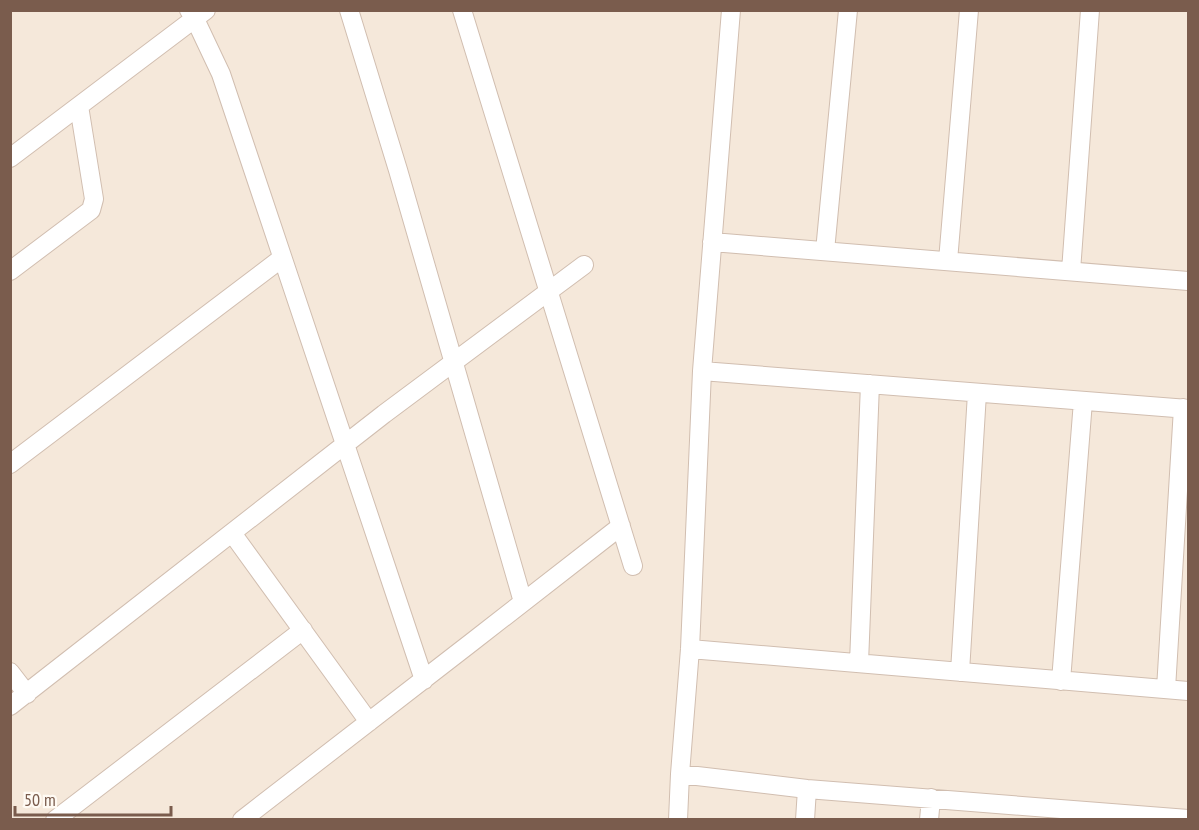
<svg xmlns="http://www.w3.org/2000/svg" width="1199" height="830" font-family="'PT Sans Narrow',sans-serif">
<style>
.residential{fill:#f5e8da}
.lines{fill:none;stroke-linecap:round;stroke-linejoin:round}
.minor-casing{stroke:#d1beb0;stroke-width:20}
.minor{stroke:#fff;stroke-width:18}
</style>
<rect width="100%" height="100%" fill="#fdf6ec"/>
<!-- residential -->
<path class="residential" d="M11,11H1188V819H11Z"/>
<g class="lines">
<!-- minor casing -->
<g class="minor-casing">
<path id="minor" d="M189,10L195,19L221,74L424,680
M349,10L398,170L523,602
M462,10L633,566
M10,158L206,10
M712,242L1188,281
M825,251L848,10
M948,261L969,10
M10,271L91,210L94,199L79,106
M1071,271L1090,10
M702,371L1188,409
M10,464L282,258
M232,533L369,722
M690,649L1188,691
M859,663L870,384
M10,672L27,694
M960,672L977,393
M1061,681L1083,401
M1166,689L1183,408
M10,706L384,414L584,265
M680,774L807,789L1188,819
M55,820L303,630
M242,820L472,642L621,526
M678,820L680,774L690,649L702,371L731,10
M805,820L807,789
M929,820L931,798"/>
</g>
<!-- minor -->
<use href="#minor" class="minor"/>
</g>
<!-- border -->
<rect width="1199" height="830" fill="none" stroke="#7a5c4d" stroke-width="24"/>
<!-- scale -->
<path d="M15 806v9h156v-9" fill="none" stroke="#7a5c4d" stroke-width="3"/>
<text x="24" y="806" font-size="18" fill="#7a5c4d" stroke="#fffaf3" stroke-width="4.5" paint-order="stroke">50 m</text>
</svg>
